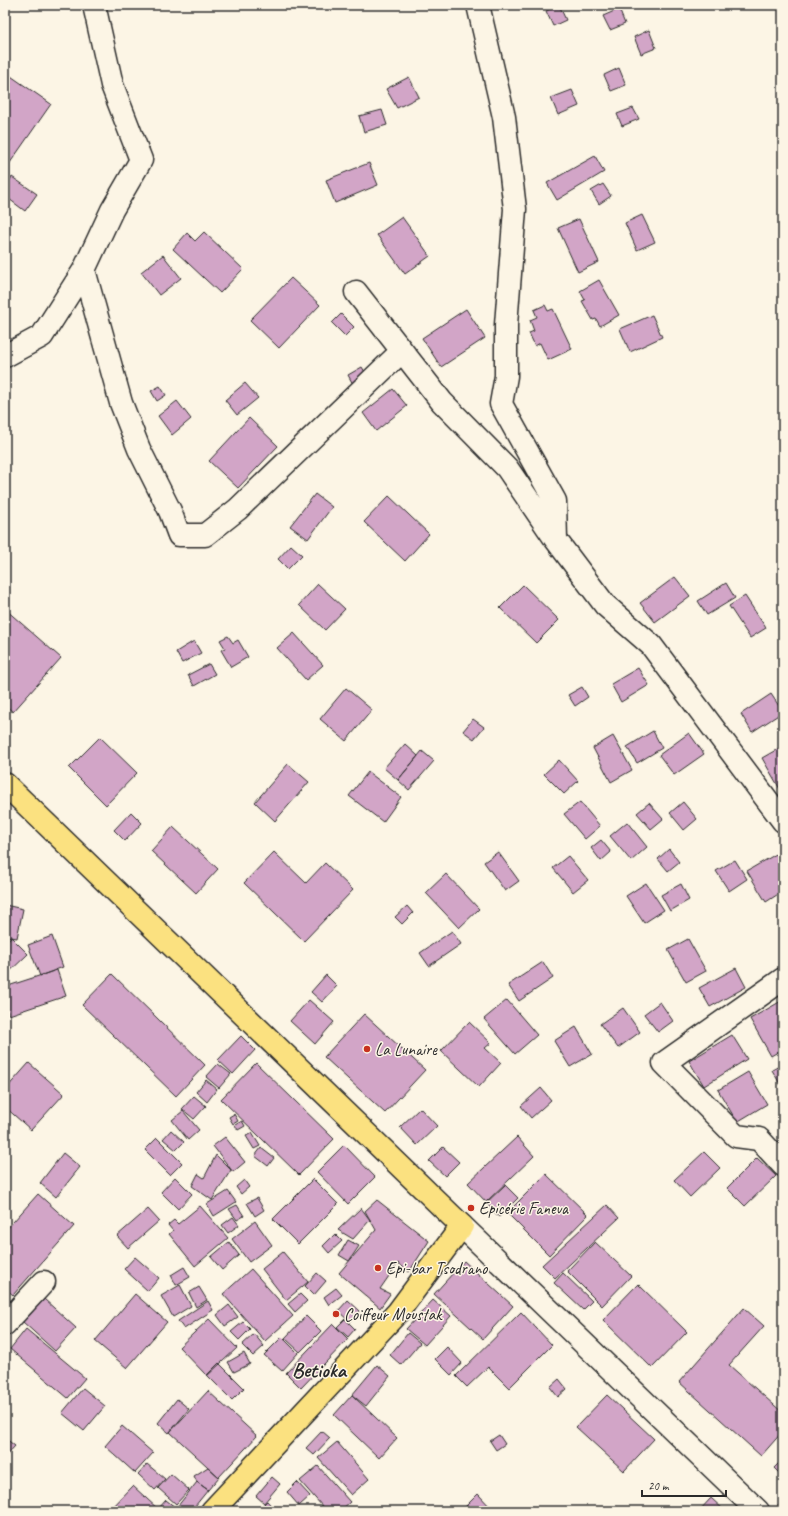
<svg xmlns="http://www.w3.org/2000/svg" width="788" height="1516" font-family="Caveat,sans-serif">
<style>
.building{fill:#d2a5c7;stroke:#2b2b2b}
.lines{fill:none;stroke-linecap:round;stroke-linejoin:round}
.minor-casing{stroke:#2b2b2b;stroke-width:25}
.major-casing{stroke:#2b2b2b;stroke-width:25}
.minor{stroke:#fcf5e5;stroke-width:22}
.major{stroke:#fbe180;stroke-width:22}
.poi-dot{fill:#c8321e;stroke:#fcf5e5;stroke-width:1.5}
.labels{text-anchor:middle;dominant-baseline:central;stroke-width:3;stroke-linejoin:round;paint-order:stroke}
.poi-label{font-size:17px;fill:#2b2b2b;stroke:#fcf5e5;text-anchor:start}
.district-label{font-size:21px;font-weight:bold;fill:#2b2b2b;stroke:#fcf5e5}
</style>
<rect width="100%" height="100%" fill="#fcf5e5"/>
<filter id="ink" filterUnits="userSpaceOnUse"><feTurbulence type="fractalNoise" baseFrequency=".025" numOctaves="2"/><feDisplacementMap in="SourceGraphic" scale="8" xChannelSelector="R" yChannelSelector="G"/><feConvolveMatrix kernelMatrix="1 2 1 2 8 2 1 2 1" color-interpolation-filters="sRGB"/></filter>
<g filter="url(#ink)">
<!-- building -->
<path class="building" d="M559,5L566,20L553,26L546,11Z
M619,9L625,24L610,30L603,16Z
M649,30L656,48L641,54L634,37Z
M619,68L626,85L611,91L604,75Z
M5,72L51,104L5,170Z
M409,77L419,97L397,108L386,89Z
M572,90L579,106L558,115L551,98Z
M633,108L639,119L622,126L617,114Z
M382,110L387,125L364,132L359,116Z
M595,156L604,172L557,200L547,183Z
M369,163L378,185L335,203L326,180Z
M12,177L37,194L25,211L5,196V187Z
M603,184L611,196L599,204L591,191Z
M642,215L655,242L637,250L625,223Z
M402,217L430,256L405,274L377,235Z
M579,219L599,262L578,272L558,228Z
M204,232L243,269L220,293L173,249L187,233L195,241Z
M163,255L181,278L159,295L141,272Z
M291,278L320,305L279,348L250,320Z
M599,280L619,315L600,326L596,319L593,320L582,301L585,300L580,291Z
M545,305L548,311L553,309L572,349L548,360L540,343L535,346L529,333L534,331L530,320L537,317L534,310Z
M466,309L485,338L441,367L422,338Z
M341,314L354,327L345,336L332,323Z
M652,315L662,337L630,352L620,329Z
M362,367L368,377L354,386L348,375Z
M245,383L258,398L237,415L225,400Z
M160,386L166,395L157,401L151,391Z
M393,389L407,406L376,431L363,413Z
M177,401L191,419L172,435L158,416Z
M249,418L278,446L238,488L209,461Z
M315,494L332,507L308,539L290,526Z
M389,496L429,534L405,561L364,522Z
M291,545L302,555L288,569L278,559Z
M675,577L690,596L655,622L640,603Z
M726,583L735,598L707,615L698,601Z
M318,584L345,609L325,630L299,605Z
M523,585L559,620L536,643L500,608Z
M745,596L766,628L750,638L729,606Z
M5,609L61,658L13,712L5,705Z
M294,633L323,665L306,680L277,648Z
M228,636L233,643L238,640L248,657L231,667L221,650L225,648L220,640Z
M194,641L201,653L182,663L176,652Z
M209,664L215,674L194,686L188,675Z
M638,668L649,685L621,702L611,684Z
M582,687L588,697L575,706L568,695Z
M346,688L372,710L346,741L320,719Z
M771,694L783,712L752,732L741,714Z
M473,719L484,727L474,739L463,731Z
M653,731L662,748L637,763L627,747Z
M689,733L704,754L674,775L659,755Z
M613,736L632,770L611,782L593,748Z
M100,737L137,773L106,805L69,768Z
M405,744L418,756L398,780L384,768Z
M783,746V788L780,789L762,758Z
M422,751L434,761L409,790L398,780Z
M559,760L578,781L564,794L544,774Z
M288,764L309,782L275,821L255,802Z
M368,772L401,797L383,822L349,796Z
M580,802L600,826L585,839L564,814Z
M683,802L697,819L684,830L670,813Z
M649,803L663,819L651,829L637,813Z
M131,812L142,823L125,841L114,830Z
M627,822L647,847L631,861L610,836Z
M173,827L218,869L196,893L151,851Z
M601,840L611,852L601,861L591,848Z
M669,849L679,862L668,871L658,859Z
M783,850V891L766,902L747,871Z
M274,852L306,883L325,863L353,890L304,941L244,883Z
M498,852L519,881L505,891L484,862Z
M568,856L588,880L573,892L553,868Z
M735,860L747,879L729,891L716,871Z
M446,874L479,909L459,928L426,893Z
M646,883L664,910L644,923L626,896Z
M681,884L689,900L670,911L661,895Z
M5,905L23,909L17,938L5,936Z
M407,906L413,913L402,924L395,917Z
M452,931L461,944L429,966L420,953Z
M52,936L63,967L40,976L28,945Z
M11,937L28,954L5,976V943Z
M688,939L706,971L686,982L668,950Z
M543,962L553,978L519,1001L508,985Z
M736,968L746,987L710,1007L699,988Z
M57,970L66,996L9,1015L5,1002V987Z
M112,974L205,1065L176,1096L82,1005Z
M326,975L337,986L322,1002L311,992Z
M309,1000L334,1022L315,1044L290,1021Z
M507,1000L537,1035L515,1054L484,1019Z
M783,1000V1049L771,1056L750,1019Z
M660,1002L673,1021L658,1032L644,1014Z
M623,1008L640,1032L618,1048L600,1024Z
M364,1014L425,1070L385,1113L324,1057Z
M469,1022L491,1043L485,1048L501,1063L479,1087L441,1051Z
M576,1027L592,1054L570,1067L554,1041Z
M732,1035L747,1059L704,1086L689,1061Z
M241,1036L255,1050L233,1074L218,1060Z
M29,1063L64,1094L31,1130L5,1107V1090Z
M256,1063L334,1139L299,1175L221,1099Z
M218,1064L231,1074L219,1088L206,1077Z
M783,1064V1089L772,1070Z
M748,1072L767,1104L737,1122L718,1090Z
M206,1080L217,1089L207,1102L196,1092Z
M541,1088L551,1100L531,1118L521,1106Z
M194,1096L206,1106L194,1119L182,1109Z
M420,1108L437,1126L417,1145L400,1127Z
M183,1111L199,1130L188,1140L172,1120Z
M234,1114L238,1121L233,1124L229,1117Z
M242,1121L245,1126L238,1130L235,1125Z
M171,1130L184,1142L176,1150L163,1139Z
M252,1133L260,1146L254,1149L246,1136Z
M225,1137L245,1162L233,1172L213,1146Z
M517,1137L534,1156L486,1202L468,1183Z
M157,1138L182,1163L170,1175L145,1150Z
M344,1145L375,1177L348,1204L317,1172Z
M443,1147L459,1162L445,1176L429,1161Z
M261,1148L274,1158L268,1166L255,1156Z
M704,1152L720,1168L690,1197L674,1180Z
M63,1153L80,1167L56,1197L40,1183Z
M216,1155L231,1170L212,1200L192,1186L198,1174L204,1178Z
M757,1158L776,1176L745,1206L727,1188Z
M546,1174L588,1215L549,1255L507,1213Z
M175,1177L192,1194L178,1209L161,1192Z
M313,1179L338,1204L298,1244L273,1219Z
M244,1180L249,1187L241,1194L236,1187Z
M505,1185L518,1198L499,1217L486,1203Z
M228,1191L236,1202L214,1216L207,1204Z
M38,1194L74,1226L13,1295L5,1288V1231Z
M257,1198L264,1210L255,1216L247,1203Z
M377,1200L429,1241L409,1272L398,1263L380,1289L390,1294L380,1308L339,1273L376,1230L365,1211Z
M237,1205L244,1216L237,1220L229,1209Z
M607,1205L619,1218L555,1278L542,1265Z
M200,1206L228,1238L195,1266L169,1234L173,1231L168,1225L174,1220L178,1224Z
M361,1208L370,1220L353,1239L338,1230Z
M148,1209L159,1221L128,1248L117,1236Z
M233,1217L239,1225L228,1233L222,1225Z
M255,1221L272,1245L249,1262L232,1239Z
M335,1234L342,1241L329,1253L323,1246Z
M348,1240L359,1246L349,1261L339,1255Z
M229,1242L239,1255L222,1270L211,1257Z
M595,1242L631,1276L602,1306L567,1271Z
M283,1252L308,1282L286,1300L262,1269Z
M135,1257L159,1278L148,1291L124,1269Z
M464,1261L513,1306L483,1339L434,1294Z
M184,1267L190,1277L176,1285L171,1275Z
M251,1269L293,1316L265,1341L223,1294Z
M317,1273L326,1281L314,1295L305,1286Z
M563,1273L592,1301L583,1310L554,1283Z
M638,1284L687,1332L652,1368L603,1320Z
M180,1285L191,1306L173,1317L161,1296Z
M199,1287L207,1300L196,1307L189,1293Z
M336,1288L342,1295L329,1305L324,1297Z
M135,1294L167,1322L127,1368L95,1341Z
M300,1294L307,1301L295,1312L288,1304Z
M44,1299L76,1328L55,1351L23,1322Z
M348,1300L360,1311L350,1322L338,1311Z
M433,1300L451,1316L425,1345L406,1329Z
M208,1301L213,1310L184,1329L178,1321Z
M229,1305L238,1317L225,1326L217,1315Z
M744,1308L764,1326L729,1365L783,1413V1431L761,1456L679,1382Z
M521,1312L552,1345L509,1388L488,1367L467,1387L456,1376Z
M306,1316L321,1331L300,1352L285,1338Z
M209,1319L237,1348L207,1376L179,1347Z
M345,1319L355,1329L348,1337L337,1327Z
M243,1322L250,1329L239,1340L231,1332Z
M333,1324L348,1339L301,1388L286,1373Z
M26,1329L85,1378L68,1398L10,1349Z
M408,1333L420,1343L401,1365L390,1355Z
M254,1334L264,1346L253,1356L242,1345Z
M282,1337L298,1353L282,1371L264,1355Z
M447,1347L462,1363L451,1375L435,1359Z
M244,1353L250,1364L234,1372L228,1362Z
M219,1363L244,1388L232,1400L207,1375Z
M377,1365L390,1376L366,1406L352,1395Z
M559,1379L567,1389L558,1397L550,1387Z
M83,1388L105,1406L84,1431L62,1413Z
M208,1391L257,1436L219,1477L170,1432Z
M352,1395L397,1438L379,1458L334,1415Z
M607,1395L654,1439L624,1471L576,1427Z
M177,1399L189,1409L169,1433L158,1423Z
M122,1426L153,1453L135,1473L105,1446Z
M322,1431L330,1438L314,1455L306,1448Z
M499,1435L505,1444L496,1450L490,1441Z
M5,1438L15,1446L5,1457Z
M337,1442L369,1479L351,1495L318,1458Z
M783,1459V1477L774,1468Z
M147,1464L165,1479L155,1490L138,1474Z
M318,1466L350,1502L340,1511H320L323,1507L300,1481Z
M208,1467L219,1477L208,1490L197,1482L194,1476Z
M171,1474L189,1490L176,1504L158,1488Z
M272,1477L280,1484L264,1503L256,1496Z
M197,1482L208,1490L191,1511H182L177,1507Z
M297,1482L310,1496L299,1506L287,1492Z
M133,1486L159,1510L158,1511H109Z
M478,1494L494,1511H465L463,1509Z
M711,1498L725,1511H699Z
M166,1500L180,1511H163L159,1508Z
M267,1501L276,1511H257Z"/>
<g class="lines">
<!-- minor casing -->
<g class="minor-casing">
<path id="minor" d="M94,5L112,85L141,160L112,210L84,270L121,403L139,449L170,511L179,535H205L238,509L402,351
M478,5L504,117L515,209L506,325V376L501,404L555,501L556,540
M356,292L442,402L507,468L556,540L605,605L651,645L783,821
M5,356L42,336L84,270
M783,979L664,1063L736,1136L759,1139L783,1165
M462,1226L758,1511
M5,1324L44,1282"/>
</g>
<!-- major casing -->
<g class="major-casing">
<path id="major" d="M5,784L462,1226L398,1312L212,1511"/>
</g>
<!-- minor -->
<use href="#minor" class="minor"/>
<!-- major -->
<use href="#major" class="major"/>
</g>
</g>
<!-- markers -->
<g class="poi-dot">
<circle cx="367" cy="1049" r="4"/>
<circle cx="471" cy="1208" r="4"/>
<circle cx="378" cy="1268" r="4"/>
<circle cx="336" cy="1314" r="4"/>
</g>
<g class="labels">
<!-- poi labels -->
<g class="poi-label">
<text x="375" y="1049">La Lunaire</text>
<text x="479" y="1208">Epicérie Faneva</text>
<text x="386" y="1268">Epi-bar Tsodrano</text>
<text x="344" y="1314">Coiffeur Moustak</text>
</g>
<!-- district labels -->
<g class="district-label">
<text x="319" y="1370">Betioka</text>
</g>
</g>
<!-- margin -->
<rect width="788" height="1516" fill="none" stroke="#fcf5e5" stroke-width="20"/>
<rect x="10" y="10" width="768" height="1496" fill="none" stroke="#2b2b2b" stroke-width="1.5" filter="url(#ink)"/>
<!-- scale -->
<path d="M642 1490v6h84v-6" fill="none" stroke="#2b2b2b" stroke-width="2"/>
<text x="648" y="1490" font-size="12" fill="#2b2b2b" stroke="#fcf5e5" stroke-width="3" paint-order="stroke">20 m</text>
</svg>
